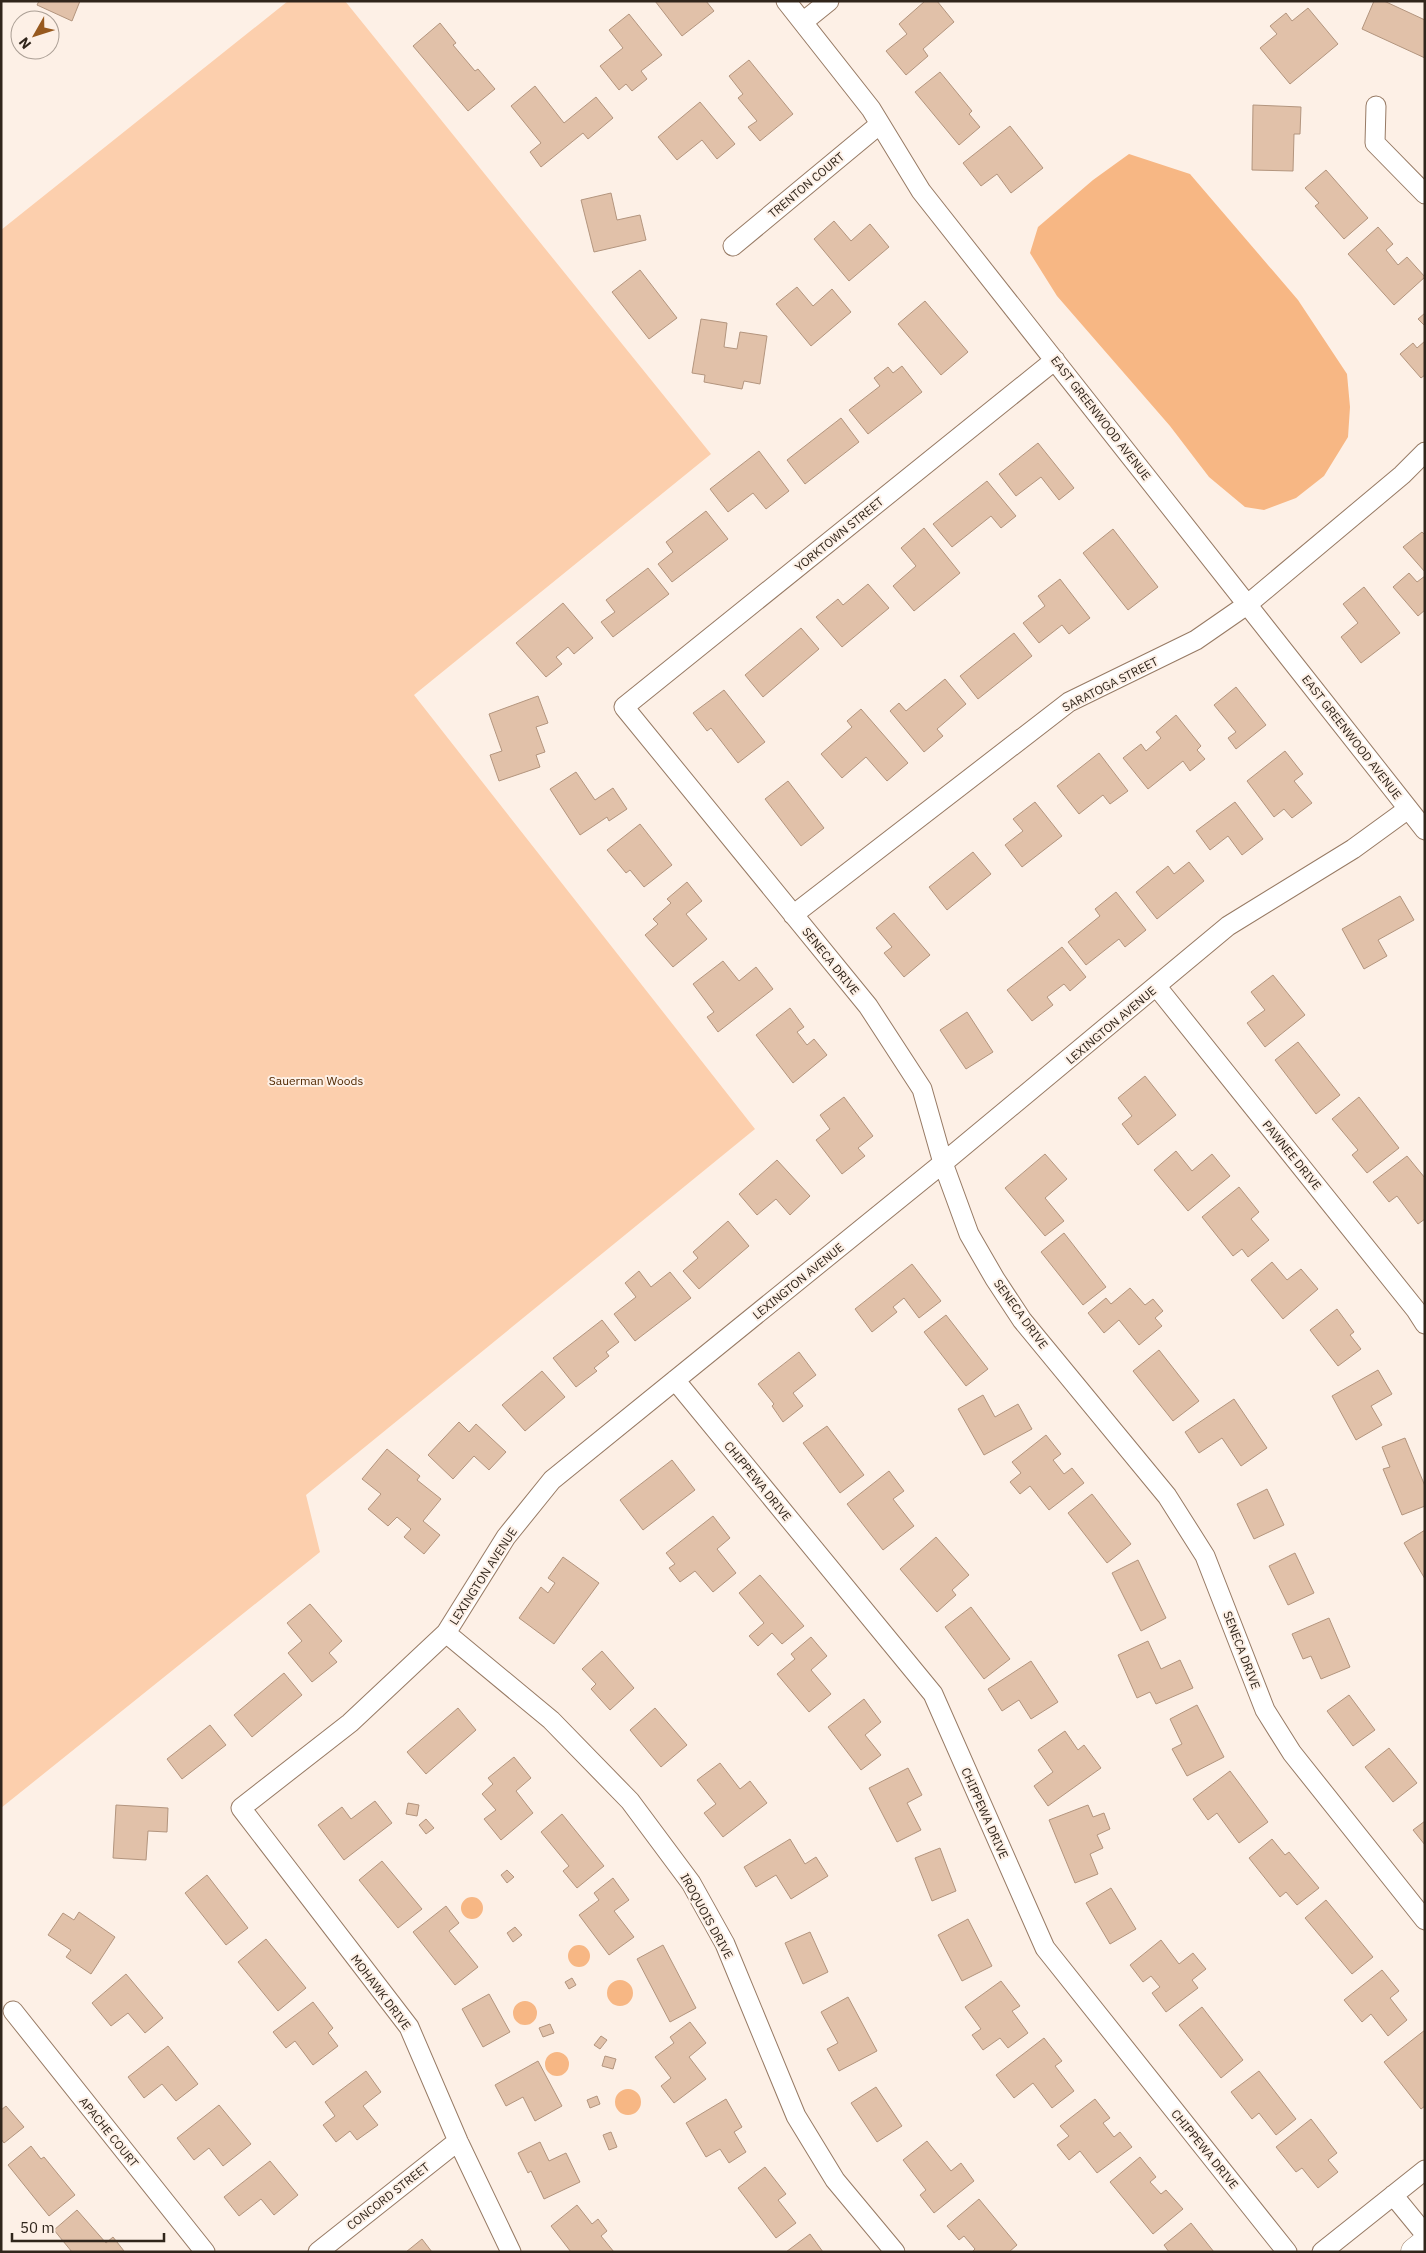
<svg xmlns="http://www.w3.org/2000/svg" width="1426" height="2253" font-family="'IBM Plex Sans',sans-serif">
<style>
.green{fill:#fccfad}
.water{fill:#f7b784}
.building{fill:#e1c1a9;stroke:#b3957e}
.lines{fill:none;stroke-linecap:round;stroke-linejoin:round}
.minor-casing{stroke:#977a64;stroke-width:21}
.secondary-casing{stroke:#977a64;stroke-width:29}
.minor{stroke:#fff;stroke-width:19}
.secondary{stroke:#fff;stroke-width:28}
.labels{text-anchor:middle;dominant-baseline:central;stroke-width:4;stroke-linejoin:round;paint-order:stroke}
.street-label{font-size:12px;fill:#30251b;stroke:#fdf0e6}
.park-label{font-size:12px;fill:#502800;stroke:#fdf0e6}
</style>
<rect width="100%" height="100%" fill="#fdf0e6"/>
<!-- green -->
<path class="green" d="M288,1H345L711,454L414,695L755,1129L306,1495L320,1552L1,1808V230Z"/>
<!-- water -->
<path class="water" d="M1129,154L1190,174L1298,300L1347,374L1350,407L1348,437L1324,476L1296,498L1264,510L1245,507L1209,477L1170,426L1057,296L1030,253L1038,227L1093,180Z
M461 1908a11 11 0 1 1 22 0a11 11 0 1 1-22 0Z
M568 1956a11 11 0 1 1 22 0a11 11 0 1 1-22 0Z
M607 1993a13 13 0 1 1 26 0a13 13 0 1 1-26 0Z
M513 2013a12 12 0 1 1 24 0a12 12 0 1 1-24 0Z
M545 2064a12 12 0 1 1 24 0a12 12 0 1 1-24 0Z
M615 2102a13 13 0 1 1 26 0a13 13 0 1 1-26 0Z"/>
<!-- building -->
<path class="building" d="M39,1H80L72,21L37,5Z
M655,1H706L714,11L682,36Z
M925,1H937L954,22L923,49L928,56L906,75L886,51L907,34L899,24Z
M1374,1H1384L1425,20V58L1362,29Z
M1308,8L1338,44L1290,84L1260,48L1277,34L1270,26L1286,13L1292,21Z
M629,14L662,55L641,71L647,79L632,91L626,84L619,90L600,66L623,48L609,30Z
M440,23L456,43L453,45L475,71L478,69L495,89L468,111L413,46Z
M749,60L793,114L760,141L748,127L757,121L738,98L743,94L729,76Z
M940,72L972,111L969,114L980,127L959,145L915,92Z
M535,86L564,123L596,97L613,118L588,139L583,133L541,167L530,152L541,143L511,106Z
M700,102L735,144L717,159L702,140L677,160L658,137Z
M1253,105L1301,107L1300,134H1294L1293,171L1252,170Z
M1010,126L1043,168L1011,193L997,174L981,186L963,163Z
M1326,170L1368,218L1344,239L1315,206L1319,203L1305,188Z
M611,193L617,220L640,215L646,240L594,252L581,200Z
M834,221L851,241L870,224L889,247L849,281L814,239Z
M1378,227L1393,244L1386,250L1398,265L1407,257L1425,277L1394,305L1348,254Z
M640,270L677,318L649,339L612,292Z
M797,287L813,306L832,289L851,312L811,346L776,304Z
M925,301L968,352L941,375L898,324Z
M1425,313V326L1418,319Z
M701,319L727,323L724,347L737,349L740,332L767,336L760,384L744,381L742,389L704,382L705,375L692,373Z
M1425,341V375L1421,378L1400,354L1413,343L1417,348Z
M902,366L922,392L868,434L849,410L880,386L874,378L888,367L893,373Z
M841,418L859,442L805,484L787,460Z
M1038,443L1074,488L1059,500L1041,477L1016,496L999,474Z
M759,451L789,491L766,509L753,493L728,512L710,489Z
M987,481L1016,516L1001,528L991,516L952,547L933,524Z
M706,511L728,539L672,582L658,564L673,552L666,542Z
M924,528L960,573L914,611L893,586L916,566L901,548Z
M1113,529L1158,587L1128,610L1083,553Z
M1422,532L1425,535V572L1403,547Z
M648,568L669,594L613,637L601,622L615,612L606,600Z
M1409,573L1417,582L1425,576V610L1418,616L1393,587Z
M1060,579L1090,618L1069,634L1062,625L1039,643L1023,623L1045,606L1038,596Z
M868,584L889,608L842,647L816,617L838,599L843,605Z
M1364,587L1400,633L1361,663L1341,637L1358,623L1343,604Z
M563,603L593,638L574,654L568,647L556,657L562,664L546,677L516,643Z
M801,628L819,649L763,697L745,675Z
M1014,633L1032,656L978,699L960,676Z
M945,679L966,704L937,729L943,736L924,752L890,711L899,703L906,711Z
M1236,687L1266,725L1236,749L1228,738L1236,732L1214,705Z
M724,690L765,742L738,763L711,728L707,731L693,713Z
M538,696L548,723L536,727L545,752L536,755L540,767L499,781L490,755L502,751L489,714Z
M861,709L908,763L887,781L866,757L842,778L821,754L852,727L847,721Z
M1176,715L1201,746L1197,750L1205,759L1190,771L1183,761L1148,789L1123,758L1141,744L1146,751L1161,738L1156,732Z
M1285,751L1303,774L1294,781L1312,803L1292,818L1284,809L1274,817L1247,781Z
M1099,753L1128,791L1110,804L1103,795L1079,814L1057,786Z
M576,772L595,800L613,788L627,809L609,821L607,817L580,835L550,789Z
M788,781L824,828L801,846L765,799Z
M1035,802L1062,836L1022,867L1005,845L1023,831L1013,819Z
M1235,802L1263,839L1242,855L1228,836L1210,850L1196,831Z
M640,824L672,865L644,887L630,870L626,873L607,850Z
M973,852L991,874L947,910L929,887Z
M1189,862L1204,881L1157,919L1136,892L1168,866L1174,874Z
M687,882L702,901L686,914L707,939L673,967L645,935L658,924L653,919L671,903L667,899Z
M1116,892L1146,930L1125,947L1119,939L1086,965L1068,942L1100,916L1095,909Z
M1400,896L1414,920L1378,940L1387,956L1364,969L1342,929Z
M894,913L930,955L904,977L884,953L892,947L876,928Z
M1062,947L1086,977L1070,991L1064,984L1047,997L1053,1005L1032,1021L1007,990Z
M723,961L739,981L756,967L773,989L718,1032L707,1017L714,1012L693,984Z
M1273,975L1305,1015L1265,1047L1247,1023L1265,1010L1251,992Z
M790,1008L804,1027L797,1032L807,1045L814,1039L827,1055L793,1083L756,1035Z
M967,1012L993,1052L966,1069L940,1030Z
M1298,1042L1340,1095L1316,1114L1275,1060Z
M1145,1076L1176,1115L1138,1145L1122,1124L1132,1116L1118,1098Z
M844,1097L873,1136L858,1148L865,1156L842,1174L816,1140L830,1129L820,1115Z
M1359,1097L1399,1148L1367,1173L1352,1155L1358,1150L1332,1119Z
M1176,1151L1192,1171L1212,1154L1230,1176L1188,1211L1154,1170Z
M1045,1154L1067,1179L1045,1198L1064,1221L1045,1236L1005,1188Z
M1407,1156L1425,1178V1219L1418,1224L1397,1196L1389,1202L1373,1182Z
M777,1160L810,1196L790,1215L776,1199L757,1215L739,1194Z
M1239,1187L1259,1212L1251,1219L1269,1240L1248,1257L1242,1249L1233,1256L1202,1217Z
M728,1221L749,1246L699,1289L683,1271L698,1258L693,1252Z
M1064,1233L1106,1287L1083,1305L1041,1252Z
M1272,1262L1287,1280L1301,1269L1318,1289L1283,1319L1251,1280Z
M912,1264L941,1301L919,1318L904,1298L893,1307L897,1312L872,1332L855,1309Z
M639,1271L651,1287L670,1272L691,1298L635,1341L614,1314L636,1297L625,1283Z
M1130,1288L1145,1305L1153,1299L1163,1311L1155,1318L1162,1326L1139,1345L1119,1320L1104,1333L1088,1313L1106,1298L1111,1304Z
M1337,1309L1354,1332L1350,1335L1361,1349L1338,1366L1310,1330Z
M946,1315L988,1369L966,1386L924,1332Z
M602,1320L619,1342L606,1352L609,1356L594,1368L597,1371L576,1387L553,1358Z
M1159,1350L1199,1401L1173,1421L1133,1371Z
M799,1352L816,1375L793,1393L803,1406L783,1422L772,1406L774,1404L758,1384Z
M1378,1370L1392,1394L1371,1406L1382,1425L1356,1440L1332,1396Z
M542,1371L565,1397L525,1431L502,1405Z
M983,1395L995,1417L1018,1404L1032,1429L984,1455L958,1409Z
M1234,1399L1267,1448L1241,1466L1222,1438L1199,1453L1185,1432Z
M459,1422L469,1432L476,1424L506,1452L489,1470L474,1456L453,1479L428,1455Z
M827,1426L864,1475L840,1493L803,1443Z
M1046,1435L1061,1454L1053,1460L1064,1474L1072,1468L1084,1483L1049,1510L1030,1486L1020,1494L1010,1482L1021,1473L1012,1462Z
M1405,1438L1425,1486V1506L1402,1515L1383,1469L1390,1467L1382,1447Z
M387,1449L420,1476L417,1480L441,1499L423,1521L440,1535L424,1554L404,1537L411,1529L397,1517L388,1526L368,1509L381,1494L362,1479Z
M672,1460L695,1490L643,1530L620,1500Z
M889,1471L904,1491L893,1499L914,1526L883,1550L847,1504Z
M1267,1489L1284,1525L1254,1539L1237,1504Z
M1092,1494L1131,1544L1107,1563L1068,1513Z
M713,1516L730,1538L717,1549L736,1573L713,1592L695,1571L680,1582L669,1568L675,1564L666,1553Z
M1425,1530V1579L1404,1543Z
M936,1537L969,1575L952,1590L956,1595L937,1612L900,1569Z
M1295,1553L1314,1593L1288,1605L1269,1566Z
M563,1557L599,1583L554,1644L519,1618L541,1587L548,1593L555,1583L548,1578Z
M1138,1560L1166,1618L1141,1631L1112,1573Z
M760,1575L804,1626L782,1644L772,1633L758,1646L749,1636L764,1623L739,1593Z
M310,1604L342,1641L329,1653L337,1662L312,1682L288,1653L302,1641L287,1623Z
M971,1607L1010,1659L984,1679L945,1627Z
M1329,1618L1350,1667L1321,1679L1311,1656L1303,1659L1292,1634Z
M811,1637L827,1656L811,1670L831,1694L809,1712L777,1674L795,1659L791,1654Z
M1148,1641L1161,1669L1180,1660L1193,1688L1156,1704L1150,1692L1137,1698L1118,1655Z
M602,1651L634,1688L610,1710L591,1689L596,1684L582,1669Z
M1031,1661L1058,1702L1031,1719L1019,1700L1002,1711L988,1689Z
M284,1673L302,1695L252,1737L234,1715Z
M1349,1695L1375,1730L1353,1746L1327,1711Z
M864,1699L881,1722L865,1735L881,1755L861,1770L828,1727Z
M1197,1705L1224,1757L1187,1776L1172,1749L1182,1744L1170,1719Z
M458,1708L476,1730L426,1774L407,1752Z
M655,1708L687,1745L661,1767L630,1730Z
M210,1725L226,1745L182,1779L167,1759Z
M1065,1731L1078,1750L1084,1745L1101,1768L1048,1806L1034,1786L1053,1772L1038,1750Z
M1389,1748L1417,1783L1393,1802L1365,1767Z
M514,1757L531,1778L516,1791L533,1813L501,1840L484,1819L496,1810L482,1794L493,1784L488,1778Z
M720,1763L740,1789L750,1781L767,1803L723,1837L704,1813L716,1804L697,1780Z
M908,1768L922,1795L907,1803L921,1830L897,1842L869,1788Z
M1230,1771L1268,1822L1239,1843L1217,1813L1208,1820L1193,1799Z
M375,1801L392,1823L344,1860L318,1825L342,1807L351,1819Z
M408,1803L419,1805L417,1816L406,1814Z
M116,1805L168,1808L167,1832L148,1831L146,1860L113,1858Z
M1088,1805L1093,1817L1104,1813L1110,1829L1097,1835L1103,1848L1090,1854L1098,1874L1075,1883L1049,1820Z
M562,1814L604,1866L577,1888L563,1871L569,1866L541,1832Z
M426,1819L434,1828L426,1834L419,1825Z
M1425,1821V1845L1413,1830Z
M790,1839L805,1864L816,1857L828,1876L791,1899L776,1875L756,1887L744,1867Z
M1272,1839L1285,1855L1289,1852L1319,1888L1297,1905L1286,1892L1280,1897L1249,1858Z
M940,1848L956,1891L932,1901L915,1858Z
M382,1861L422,1909L398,1928L359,1880Z
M507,1870L514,1877L507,1883L501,1875Z
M207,1875L248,1928L226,1945L185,1893Z
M613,1878L629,1900L614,1911L634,1937L609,1955L579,1915L599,1900L594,1893Z
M1111,1888L1136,1929L1110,1944L1086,1903Z
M1326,1900L1373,1957L1352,1974L1305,1918Z
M446,1906L459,1923L449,1931L478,1967L455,1985L413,1932Z
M79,1912L115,1937L91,1974L66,1957L71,1950L48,1935L63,1913L74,1920Z
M968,1919L992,1966L962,1981L938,1935Z
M515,1927L522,1935L513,1942L507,1933Z
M810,1932L828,1972L803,1984L785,1943Z
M266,1939L306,1988L278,2011L238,1962Z
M1161,1940L1179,1964L1193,1953L1206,1969L1192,1980L1198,1988L1166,2012L1152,1993L1160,1987L1151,1976L1143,1982L1130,1965Z
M663,1945L696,2008L670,2022L637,1959Z
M1382,1970L1399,1991L1390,1998L1407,2020L1388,2036L1371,2014L1362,2022L1344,2000Z
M126,1974L163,2018L145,2033L128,2013L111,2026L92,2003Z
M572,1978L576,1985L569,1989L565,1982Z
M1001,1981L1020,2006L1012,2011L1028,2033L1008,2048L1000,2038L983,2050L972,2035L981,2029L965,2007Z
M489,1994L510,2032L483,2047L462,2009Z
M848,1997L877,2051L839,2071L827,2049L838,2043L821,2012Z
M313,2002L333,2028L328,2033L338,2046L313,2065L295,2041L286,2048L273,2032Z
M1202,2007L1243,2060L1221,2078L1179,2025Z
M690,2022L706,2043L689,2057L706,2079L674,2103L661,2086L671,2078L655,2057L674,2043L670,2037Z
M550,2024L554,2033L543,2037L539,2028Z
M1425,2030V2106L1421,2109L1384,2062Z
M601,2036L607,2040L600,2049L594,2045Z
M1044,2038L1062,2061L1055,2066L1074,2091L1052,2108L1033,2083L1014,2098L996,2075Z
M168,2046L198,2084L176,2101L162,2084L144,2098L128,2077Z
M605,2056L616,2059L613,2069L602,2066Z
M538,2061L562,2106L535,2121L523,2097L506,2106L495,2085Z
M366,2071L381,2092L363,2106L378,2125L357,2140L350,2131L336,2142L323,2125L335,2116L325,2102Z
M1259,2071L1296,2119L1276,2135L1259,2113L1252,2119L1231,2092Z
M876,2087L902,2126L877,2142L851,2103Z
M597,2096L600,2104L590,2108L587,2100Z
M726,2099L742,2127L734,2132L746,2152L729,2163L720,2149L706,2157L686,2123Z
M1095,2099L1110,2118L1103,2123L1114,2137L1120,2132L1132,2147L1097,2173L1080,2151L1069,2160L1057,2145L1069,2136L1060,2126Z
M219,2105L251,2144L223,2166L209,2148L194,2160L177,2138Z
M6,2106L24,2127L4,2143L1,2139V2110Z
M1311,2119L1337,2153L1328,2160L1338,2172L1318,2188L1302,2168L1296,2172L1276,2147Z
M611,2132L617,2147L609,2150L603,2135Z
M927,2141L951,2171L961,2163L974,2181L934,2213L920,2195L926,2190L903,2160Z
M540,2142L549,2161L566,2153L580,2182L544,2199L531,2171L528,2173L518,2153Z
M31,2146L41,2159L44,2157L75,2195L49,2216L8,2165Z
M1140,2157L1156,2177L1150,2182L1161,2194L1166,2190L1183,2209L1153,2234L1110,2182Z
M270,2161L298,2195L274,2215L261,2199L239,2216L224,2197Z
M765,2167L786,2194L778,2200L796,2223L776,2238L738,2188Z
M979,2199L1017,2245L1009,2252H972L975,2249L964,2236L959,2240L947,2226Z
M577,2205L592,2224L598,2219L607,2231L601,2236L614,2252H571L551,2226Z
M77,2210L106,2243L113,2237L124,2251L72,2252L54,2230Z
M1191,2223L1214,2252H1169L1164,2245Z
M810,2234L823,2252H786Z
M422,2239L432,2252H406Z"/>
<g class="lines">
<!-- minor casing -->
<g class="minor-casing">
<path id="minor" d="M786,1L871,109L921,191L1425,830
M803,22L829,1
M1376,106L1375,143L1425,194
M733,246L880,124
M1055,360L624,707L868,1006L922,1089L943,1163L969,1234L995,1279L1022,1320L1167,1496L1205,1556L1265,1710L1292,1753L1425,1920
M793,915L1069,702L1196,640L1248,604L1402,475L1425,452
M1157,987L1416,1310L1425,1324
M675,1380L933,1694L1045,1948L1287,2252
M446,1633L551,1720L630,1801L691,1883L725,1944L796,2116L835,2180L895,2252
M13,2011L205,2252
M1393,2195L1425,2234
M318,2252L458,2141
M511,2252L458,2141L409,2027L241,1808L350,1723L446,1633L506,1537L552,1480L943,1163L1228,926L1353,849L1408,809
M1322,2252L1425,2170"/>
</g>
<!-- secondary casing -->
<g class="secondary-casing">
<path id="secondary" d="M1415,2252L1425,2244"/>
</g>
<!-- minor -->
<use href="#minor" class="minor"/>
<!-- secondary -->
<use href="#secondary" class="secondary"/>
</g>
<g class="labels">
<!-- street labels -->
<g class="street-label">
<text transform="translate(806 185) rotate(-40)">TRENTON COURT</text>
<text transform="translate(1101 418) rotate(52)">EAST GREENWOOD AVENUE</text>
<text transform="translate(839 534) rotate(-39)">YORKTOWN STREET</text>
<text transform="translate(1110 684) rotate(-27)">SARATOGA STREET</text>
<text transform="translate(1352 737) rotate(52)">EAST GREENWOOD AVENUE</text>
<text transform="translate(831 961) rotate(51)">SENECA DRIVE</text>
<text transform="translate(1111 1025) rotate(-40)">LEXINGTON AVENUE</text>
<text transform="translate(1292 1155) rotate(51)">PAWNEE DRIVE</text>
<text transform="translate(798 1281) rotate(-39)">LEXINGTON AVENUE</text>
<text transform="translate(1021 1314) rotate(54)">SENECA DRIVE</text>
<text transform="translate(758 1481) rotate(51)">CHIPPEWA DRIVE</text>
<text transform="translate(483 1576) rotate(-57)">LEXINGTON AVENUE</text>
<text transform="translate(1242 1650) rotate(69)">SENECA DRIVE</text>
<text transform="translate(985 1813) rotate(66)">CHIPPEWA DRIVE</text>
<text transform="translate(707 1916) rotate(61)">IROQUOIS DRIVE</text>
<text transform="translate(381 1992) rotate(53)">MOHAWK DRIVE</text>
<text transform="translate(109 2132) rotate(51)">APACHE COURT</text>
<text transform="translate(1205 2149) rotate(51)">CHIPPEWA DRIVE</text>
<text transform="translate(388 2196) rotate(-38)">CONCORD STREET</text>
</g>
<!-- park labels -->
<g class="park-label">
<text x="316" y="1080">Sauerman Woods</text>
</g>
</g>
<!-- border -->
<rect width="1426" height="2253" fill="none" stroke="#30251b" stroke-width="5"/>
<!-- north arrow -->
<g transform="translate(35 35) rotate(231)"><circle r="24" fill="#fdf0e6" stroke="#ab9f95"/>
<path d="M0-4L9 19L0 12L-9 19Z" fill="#97591e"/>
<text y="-8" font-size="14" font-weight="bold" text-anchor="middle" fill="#30251b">N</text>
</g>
<!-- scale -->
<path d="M12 2233v8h152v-8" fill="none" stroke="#30251b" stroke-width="2.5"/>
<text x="20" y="2233" font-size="15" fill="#30251b" stroke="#fdf0e6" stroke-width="4" paint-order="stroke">50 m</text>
</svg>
